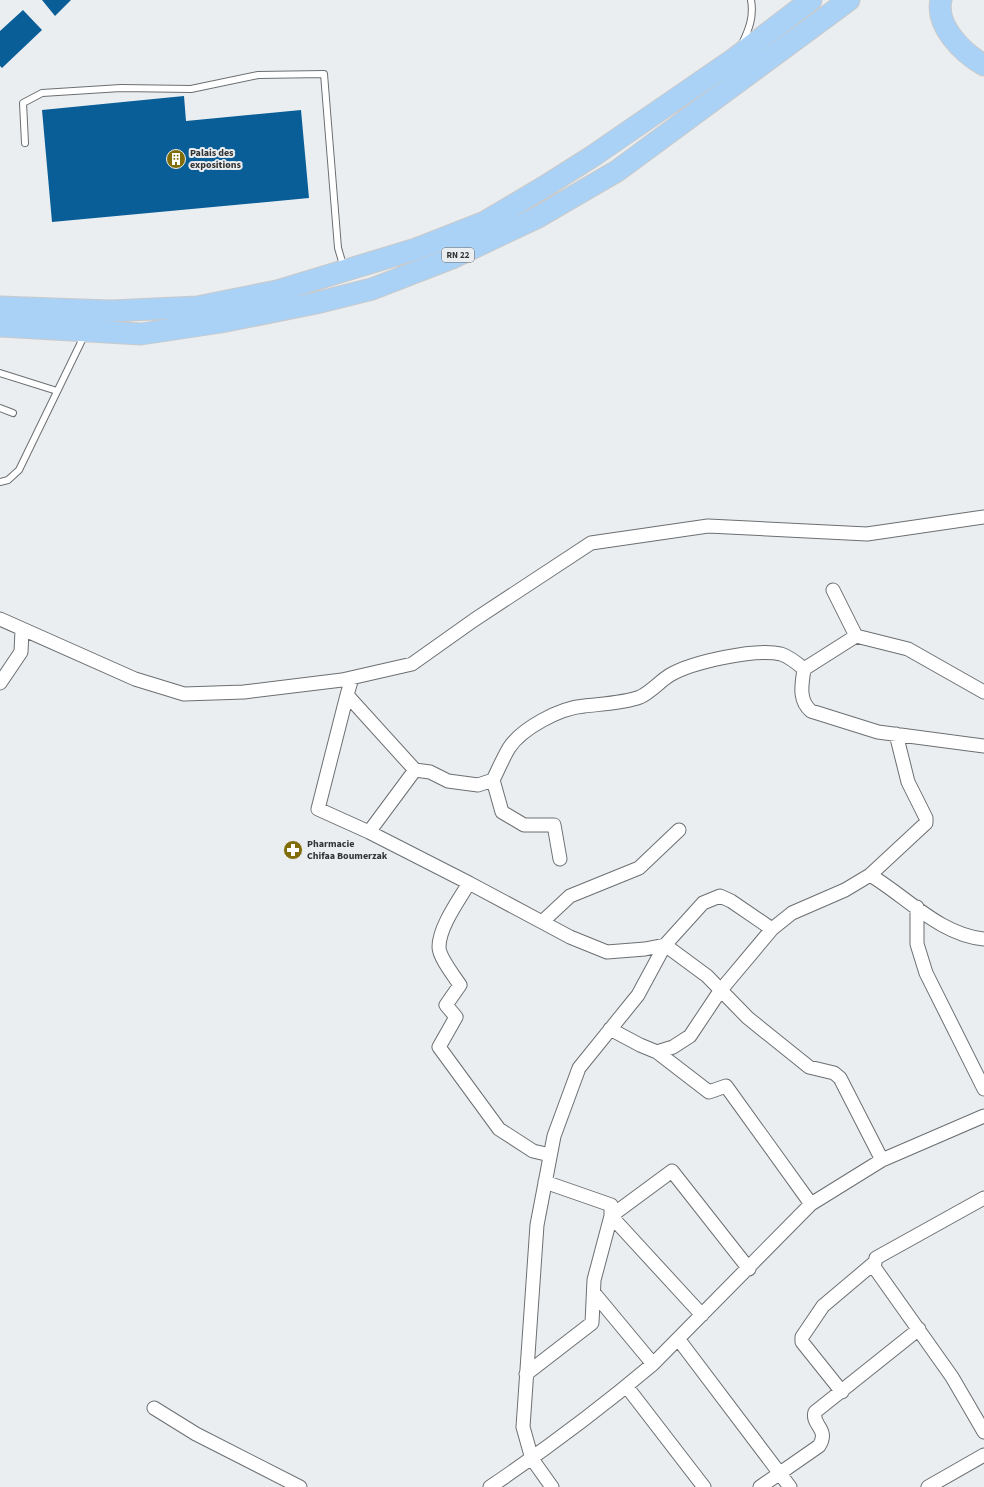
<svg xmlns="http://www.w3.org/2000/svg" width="984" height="1487" font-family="'Source Sans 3',sans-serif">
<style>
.building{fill:#0a5e98}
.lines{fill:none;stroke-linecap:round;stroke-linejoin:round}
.service-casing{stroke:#6c6f71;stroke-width:8}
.minor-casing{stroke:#6c6f71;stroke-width:15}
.trunk-casing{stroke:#cacaca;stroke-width:23}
.service{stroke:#fff;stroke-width:6}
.minor{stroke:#fff;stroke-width:13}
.trunk{stroke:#aad2f6;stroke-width:21}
.labels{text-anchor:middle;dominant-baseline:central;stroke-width:4;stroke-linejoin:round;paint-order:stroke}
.shield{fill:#ebeef1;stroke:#6a6b6d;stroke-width:1}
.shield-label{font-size:9px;font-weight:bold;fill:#323334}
.poi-label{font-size:10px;font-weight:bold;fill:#323334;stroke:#ebeef1;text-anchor:start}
</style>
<rect width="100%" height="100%" fill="#ebeef1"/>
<!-- building -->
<path class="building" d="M42,0H71L55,16Z
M23,10L42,30L2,68L0,66V31Z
M184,96L186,121L301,110L309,198L52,222L42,110Z"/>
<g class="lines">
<!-- service casing -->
<g class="service-casing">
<path id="service" d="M742,44C749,29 754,17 751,0
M25,143L23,103L42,93L121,88L191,89L258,75L324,74L338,248L344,268
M0,373L57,391
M0,408L13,413
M0,482L8,480L19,470L85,334"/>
</g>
<!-- minor casing -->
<g class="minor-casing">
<path id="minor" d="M0,619L135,679L184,694L244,692L342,680L412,664L474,620L591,543L708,526L867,534L984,517
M856,636L908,649L984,692
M804,669C802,684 798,700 811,711L878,732L984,746
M0,683L21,652L22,630
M347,695L415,770L369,832L318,809L347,695L352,678
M415,770L430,772L448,781L478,785L493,780C498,770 503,758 509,748C522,728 560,708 584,706C600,704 625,703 640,697C651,692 660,681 670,675C692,662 756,648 781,654C790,657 797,663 804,669L856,636L833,590
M493,780L502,812L524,825H554L560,859
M369,832L469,883C459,900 439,927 439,947C439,957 454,976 460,985L446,1005L456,1017L439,1047L499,1129L533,1151L550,1155
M870,875L926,823V818L908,782L896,734
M469,883L542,922L570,896L639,868L679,830
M917,907V944L926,973L984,1089
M542,922L570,937L607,952L645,949L665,945L707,976L748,1018L809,1067L834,1073L840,1078L882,1160
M610,1029L640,1045L657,1052L673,1047L690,1036L720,991L772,929L792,913L845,890L870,875C907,897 940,935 984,939
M657,1052L709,1092L726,1086L811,1204
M984,1198L876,1258L874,1267L952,1377L984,1432
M594,1293L653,1364
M702,1315L611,1216L672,1171L749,1269
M679,1340L790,1487
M526,1374L592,1323L594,1280L611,1216V1205L545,1182
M627,1387L704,1487
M842,1392L802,1342V1337L823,1306L874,1263
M154,1408L196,1434L300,1487
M490,1487C546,1449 601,1408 653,1364L811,1204L882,1160L984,1116
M552,1487L532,1459L523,1427L537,1225L554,1136L579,1068L638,995L665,945L703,903L720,896L731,901L772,929
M760,1487L819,1446C830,1429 811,1425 815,1412L919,1329
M928,1487L984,1455"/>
</g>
<!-- trunk casing -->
<g class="trunk-casing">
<path id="trunk" d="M941,0C935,26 963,53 984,65
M0,307L110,311L197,307L277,291L416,249L485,222L544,187L593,156L734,59L811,0
M0,326L141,334L221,322L316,303L372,289L452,258L538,217L617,171L849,0"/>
</g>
<!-- service -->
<use href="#service" class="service"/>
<!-- minor -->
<use href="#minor" class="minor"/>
<!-- trunk -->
<use href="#trunk" class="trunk"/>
</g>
<!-- icons -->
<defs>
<g id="building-disc" transform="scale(1)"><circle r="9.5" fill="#806d09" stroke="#ebeef1"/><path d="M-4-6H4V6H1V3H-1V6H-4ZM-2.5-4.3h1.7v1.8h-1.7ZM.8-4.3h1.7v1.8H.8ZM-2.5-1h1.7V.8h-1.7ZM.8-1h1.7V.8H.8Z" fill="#fff"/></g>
<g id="pharmacy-disc" transform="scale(1)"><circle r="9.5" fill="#806d09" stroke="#ebeef1"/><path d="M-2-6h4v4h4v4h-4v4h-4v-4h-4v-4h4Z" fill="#fff"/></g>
</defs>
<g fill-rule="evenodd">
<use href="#building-disc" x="176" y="159"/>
<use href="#pharmacy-disc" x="293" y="850"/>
</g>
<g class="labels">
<!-- shield labels -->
<rect class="shield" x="442" y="248" width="32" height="14" rx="3"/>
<g class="shield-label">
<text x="458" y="255">RN 22</text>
</g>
<!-- poi labels -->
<g class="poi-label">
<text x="190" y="153">Palais des<tspan x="190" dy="12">expositions</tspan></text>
<text x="307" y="844">Pharmacie<tspan x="307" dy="12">Chifaa Boumerzak</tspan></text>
</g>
</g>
</svg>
